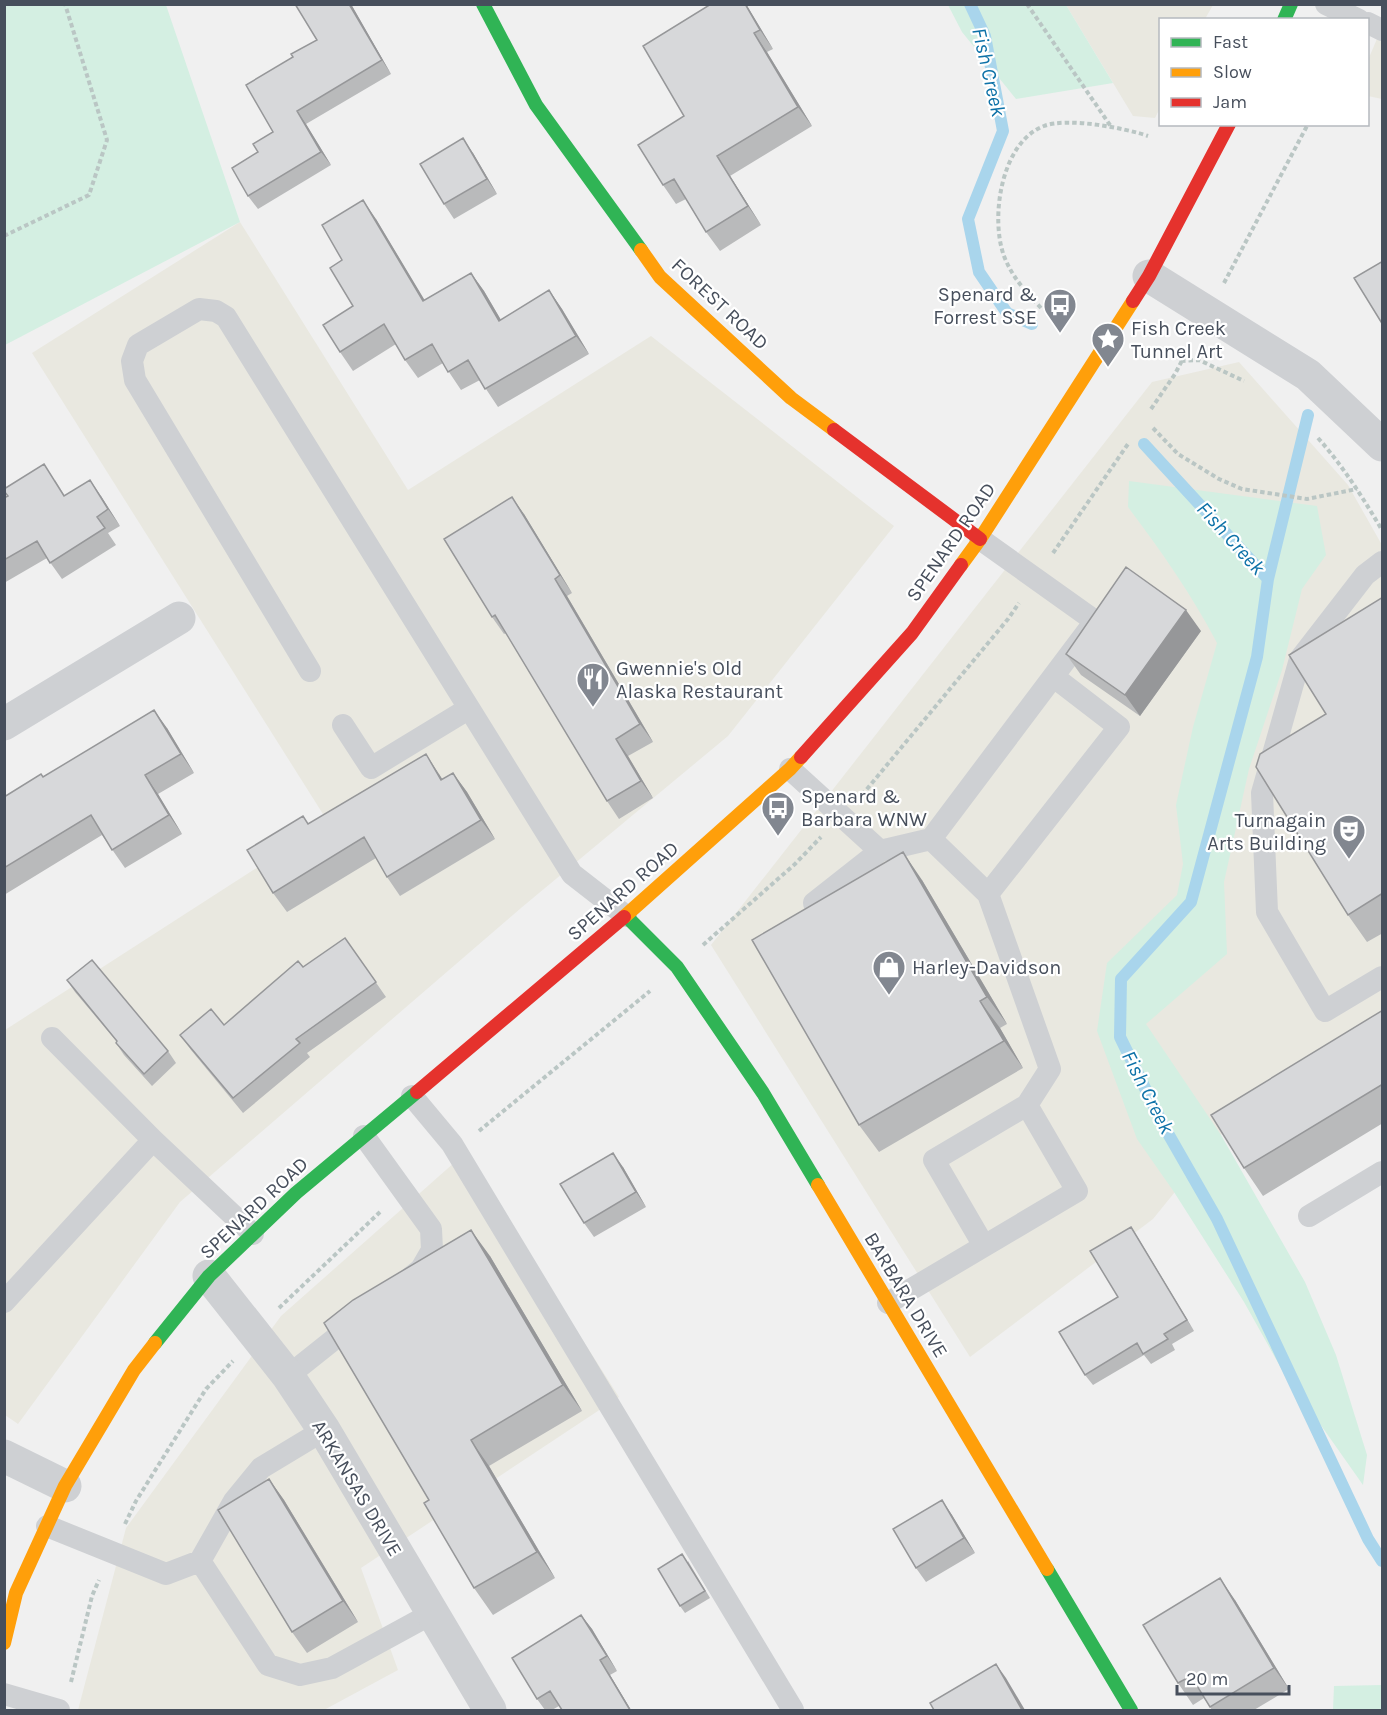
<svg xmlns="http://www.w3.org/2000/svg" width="1387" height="1715" font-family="Karla,sans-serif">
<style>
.commercial{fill:#e9e8e0}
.green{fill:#d4efe2}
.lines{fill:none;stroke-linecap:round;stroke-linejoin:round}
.stream{stroke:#a9d5ec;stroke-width:12}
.path{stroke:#bac6c4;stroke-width:4;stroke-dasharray:4.5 3;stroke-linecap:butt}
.lane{stroke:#ced0d3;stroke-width:22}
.street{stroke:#ced0d3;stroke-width:33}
.fast{stroke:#30b455;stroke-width:14}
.slow{stroke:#ff9f0a;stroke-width:14}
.jam{stroke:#e5322d;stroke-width:14}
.wall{fill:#b9babb}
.shaded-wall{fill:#969799}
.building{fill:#d7d8da;stroke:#969799;stroke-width:1.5}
.labels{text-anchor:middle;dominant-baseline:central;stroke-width:4.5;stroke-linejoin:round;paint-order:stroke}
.poi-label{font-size:20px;fill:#474f5c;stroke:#fff;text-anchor:start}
.street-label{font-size:20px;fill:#474f5c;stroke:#fff}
.water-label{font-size:21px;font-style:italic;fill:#0e72a8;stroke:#fff}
</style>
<rect width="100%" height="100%" fill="#f0f0f0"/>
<!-- commercial -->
<path class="commercial" d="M1066,5H1213L1205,19L1160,20V108L1155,118L1133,116Z
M1382,27V99L1368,96V60Z
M240,222L408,490L651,336L894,526L728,736L521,908L180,1202L18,1424L5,1415V1030L328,822L32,353Z
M1239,362L1348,485L1382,545V1014L1264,1082L1153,1219L970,1357L711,945L1152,382Z
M464,1154L619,1397L361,1568L398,1670L324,1710H78L126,1528L281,1316Z"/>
<!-- green -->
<path class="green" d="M5,4L166,5L240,222L5,345Z
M948,5H1066L1113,83L1016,99L962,32Z
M1129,481L1317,506L1326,555L1302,589L1282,670L1249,769L1224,882L1227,954L1146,1024L1221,1135L1305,1282L1336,1355L1367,1455L1363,1485L1282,1370L1244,1302L1174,1192L1137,1139L1097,1031L1107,963L1177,895L1183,864L1176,805L1193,727L1217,643C1192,595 1161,551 1128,507Z
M1382,1685V1710H1333L1334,1686Z"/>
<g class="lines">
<!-- stream -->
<path class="stream" d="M970,4L985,36L1003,131L968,219L979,272L1007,313L1032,324
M1308,415L1268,579L1257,657L1191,902L1121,979L1120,1037L1162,1123L1217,1219L1368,1539L1382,1561
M1144,444L1268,579"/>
<!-- path -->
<path class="path" d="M1027,4L1112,128
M4,236L89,195L107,140L65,4
M1224,283L1308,124
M1041,308C1026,292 1012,277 1004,256C990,218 1001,142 1044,126C1067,117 1125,128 1148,136
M1181,361L1199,360L1244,381
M1151,409L1175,374L1190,345
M1153,428L1178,454L1219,479L1242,489L1307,499L1357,489
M1318,438C1343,466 1363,498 1382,530
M1053,553L1128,444
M862,795L1008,619L1019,603
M703,945L795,864L821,837
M479,1131L650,991
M279,1308L380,1212
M125,1524L136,1501L206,1389L233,1361
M71,1682L92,1596L99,1580"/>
<!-- lane -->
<path class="lane" d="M1326,4L1359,20
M1368,23L1382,30
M1382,562L1365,575L1300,659L1262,793L1267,912L1325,1011L1382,977
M310,671L135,380L132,361L138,345L199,309L216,311L226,317L572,874L626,916
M343,725L371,768L468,709
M790,769L880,851L931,839L1095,621L980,539
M931,839L988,894L1119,727L1054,677
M988,894L1050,1069L1027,1105
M814,903L880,851
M52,1038L153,1140
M412,1096L452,1144L793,1710
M364,1136L431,1229L432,1250L421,1269L411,1277
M1309,1216L1382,1172
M4,1302L153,1140L253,1234
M888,1303L1077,1191L1027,1105L934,1160L984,1246
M288,1376L357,1321
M47,1526L166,1574L200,1561L234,1501L261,1468L324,1430
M200,1561L268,1665L300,1675L332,1668L431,1614
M4,1694L59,1710"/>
<!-- street -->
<path class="street" d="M1149,276L1308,375L1382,445
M4,724L179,618
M209,1276L288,1376L324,1430L490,1710
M4,1456L65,1486"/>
<!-- fast -->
<path class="fast" d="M483,4L536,105L641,250
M1284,20L1291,4
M626,916L677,967L763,1093L818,1185
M155,1343L209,1276L296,1193L417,1092
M1047,1569L1131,1710"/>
<!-- slow -->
<path class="slow" d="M641,250L660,277L791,398L834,430
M961,565L980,539L1133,301
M624,917L790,769L801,757
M818,1185L1047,1569
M4,1643L16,1593L65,1486L134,1370L155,1343"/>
<!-- jam -->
<path class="jam" d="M1133,301L1149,276L1229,124
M834,430L980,539
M801,757L912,633L961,565
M417,1092L624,917"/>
</g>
<!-- wall -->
<path class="wall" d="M295,4H354L352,6L391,74L306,124L331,165L258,209L248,196L258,152L273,132L317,40Z
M711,4H746L773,49L767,52L812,126L730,176L761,225L720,251L706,232L686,199L676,204L663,185L684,116Z
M473,153L497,194L454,219L444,204Z
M376,219L424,300L471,273L484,291L501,320L549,290L562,309L589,354L498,407L480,380L461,390L443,363L418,378L405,360L396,344L353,371L340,352L353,306L342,260Z
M55,480L65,496H101L120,526L108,533L116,545L62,579L47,558L4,583V498Z
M524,514L572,593L567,596L653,742L628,756L653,798L619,819L607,801L506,633L504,634L492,617Z
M1383,597V933L1367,942L1348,915L1326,714Z
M1201,631L1140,716L1081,675L1066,654Z
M167,728L194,773L158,794L182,834L125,868L102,835L4,895V797L43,777Z
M453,773L467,792L495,839L400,896L387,877L376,858L287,912L273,893L303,816L308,824L439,774L442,779Z
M922,880L1007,1024L1000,1028L1023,1068L879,1152L859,1125Z
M345,938L386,997L307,1053L310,1057L243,1113L191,1050L180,1035L224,1025Z
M67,980L168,1051L176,1063L152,1086L124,1055L116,1043L117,1042L75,992Z
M1383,1010V1123L1263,1196L1244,1168Z
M623,1167L646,1207L594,1237L584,1223Z
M1131,1227L1138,1238L1194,1331L1172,1344L1175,1350L1151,1364L1144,1355L1093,1385L1085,1375L1118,1297Z
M490,1256L582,1411L489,1466L555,1578L493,1615L474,1588L429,1500Z
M269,1479L284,1500L358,1622L307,1653L292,1632Z
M942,1500L952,1515L975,1553L926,1582L916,1568Z
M688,1561L710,1598L685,1613L680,1606Z
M1235,1600L1289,1689L1254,1710H1212L1204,1698L1193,1705L1178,1683Z
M581,1615L592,1629L617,1671L610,1675L631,1710H562L559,1706L552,1710H545L537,1699Z"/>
<!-- shaded-wall -->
<path class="shaded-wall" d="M349,4H351L391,74L382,60Z
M745,4H746L773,49L760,30Z
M754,33L767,52L812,126L798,107Z
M297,111L306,124L331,165L321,152Z
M463,138L473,153L497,194L487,179Z
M717,156L730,176L761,225L748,206Z
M363,200L376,219L436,319L423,301Z
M471,273L484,291L512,339L499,321Z
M549,290L562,309L589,354L576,336Z
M90,480L101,496L120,526L108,509Z
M512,497L524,514L572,593L560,575Z
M555,579L567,596L653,742L640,724Z
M1186,610L1201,631L1140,716L1125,695Z
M154,710L167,728L194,773L181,754Z
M616,739L628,756L653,798L641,781Z
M426,754L439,774L455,799L441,780Z
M453,773L467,792L495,839L481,820Z
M145,775L158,794L182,834L169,815Z
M903,852L922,880L1007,1024L987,997Z
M980,1001L1000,1028L1023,1068L1004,1041Z
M613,1153L623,1167L646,1207L636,1192Z
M1131,1227L1138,1238L1194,1331L1187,1320Z
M471,1230L490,1256L582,1411L563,1385Z
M471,1440L489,1466L555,1578L537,1552Z
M269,1479L284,1500L358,1622L343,1601Z
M942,1500L952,1515L975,1553L964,1538Z
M1220,1578L1235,1600L1289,1689L1274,1668Z
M581,1615L592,1629L617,1671L607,1656Z
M600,1660L610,1675L631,1710H630Z
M996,1664L1006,1678L1025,1710H1022Z"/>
<!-- building -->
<path class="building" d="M295,4H349L382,60L297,111L321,152L248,196L232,168L258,152L253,144L273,132L246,85L293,57L291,54L317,40Z
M711,4H745L760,30L754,33L798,107L717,156L748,206L706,232L674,179L663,185L638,145L684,116L643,46Z
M463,138L487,179L444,204L420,164Z
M363,200L423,301L471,273L499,321L549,290L576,336L485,389L468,360L448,372L432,344L405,360L384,324L340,352L323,325L353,306L330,268L342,260L322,225Z
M1383,261V325L1354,278Z
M44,464L64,496L90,480L108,509L97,517L105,528L50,563L37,541L4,560V498L8,496L4,491V489Z
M512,497L560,575L555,579L640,724L616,739L641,781L607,801L495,615L492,617L444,539Z
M1126,567L1186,610L1125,695L1066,654Z
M1383,597V893L1348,915L1256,767L1260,754L1326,714L1289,655Z
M154,710L181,754L145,775L169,815L112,850L91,815L4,868V797L41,774L43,777Z
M426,754L441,780L453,773L481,820L387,877L364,837L273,893L247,850L303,816L308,824Z
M903,852L987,997L980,1001L1004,1041L859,1125L752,940Z
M345,938L376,982L296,1039L300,1043L233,1098L180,1035L211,1009L224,1025L298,961L303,967Z
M92,960L168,1051L144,1074L116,1043L117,1041L67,980Z
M1383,1010V1084L1244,1168L1211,1115Z
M613,1153L636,1192L584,1223L560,1184Z
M1131,1227L1187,1320L1164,1334L1168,1339L1143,1354L1137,1343L1085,1375L1059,1332L1118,1297L1090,1251Z
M471,1230L563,1385L471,1440L537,1552L474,1588L424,1503L429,1500L324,1323L353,1300Z
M269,1479L343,1601L292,1632L218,1510Z
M942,1500L964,1538L916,1568L893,1529Z
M682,1554L705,1591L680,1606L658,1569Z
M1220,1578L1274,1668L1210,1707L1191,1676L1178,1683L1143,1625Z
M581,1615L607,1656L600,1660L630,1710H562L550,1691L537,1699L512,1658Z
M996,1664L1022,1710H934L930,1703Z"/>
<!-- icons -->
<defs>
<g id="bus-pin" transform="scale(1.725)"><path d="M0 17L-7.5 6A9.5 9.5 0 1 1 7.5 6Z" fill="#828790" stroke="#fff"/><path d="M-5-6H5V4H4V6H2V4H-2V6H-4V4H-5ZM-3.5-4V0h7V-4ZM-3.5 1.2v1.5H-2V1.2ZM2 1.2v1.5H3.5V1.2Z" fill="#fff"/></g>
<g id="sight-pin" transform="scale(1.725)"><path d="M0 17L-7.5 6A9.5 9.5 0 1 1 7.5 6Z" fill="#828790" stroke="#fff"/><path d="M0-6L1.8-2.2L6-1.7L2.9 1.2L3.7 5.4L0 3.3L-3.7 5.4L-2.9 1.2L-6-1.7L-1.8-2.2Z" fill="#fff"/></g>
<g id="restaurant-pin" transform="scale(1.725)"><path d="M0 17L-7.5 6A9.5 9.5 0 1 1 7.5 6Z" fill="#828790" stroke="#fff"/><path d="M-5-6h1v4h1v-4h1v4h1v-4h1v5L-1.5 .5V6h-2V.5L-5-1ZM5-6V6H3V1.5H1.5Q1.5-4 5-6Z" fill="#fff"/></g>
<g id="theatre-pin" transform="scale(1.725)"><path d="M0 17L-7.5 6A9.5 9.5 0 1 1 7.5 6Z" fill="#828790" stroke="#fff"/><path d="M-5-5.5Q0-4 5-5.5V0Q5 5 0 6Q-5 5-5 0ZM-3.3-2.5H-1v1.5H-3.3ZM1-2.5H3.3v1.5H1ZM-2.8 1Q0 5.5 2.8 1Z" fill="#fff"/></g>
<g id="shop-pin" transform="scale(1.725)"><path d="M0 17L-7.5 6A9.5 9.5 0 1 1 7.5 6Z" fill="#828790" stroke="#fff"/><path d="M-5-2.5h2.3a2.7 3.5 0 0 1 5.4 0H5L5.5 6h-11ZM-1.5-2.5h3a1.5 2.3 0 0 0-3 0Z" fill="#fff"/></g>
</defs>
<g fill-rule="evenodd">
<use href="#bus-pin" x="1060" y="305"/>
<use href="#sight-pin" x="1108" y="339"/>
<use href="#restaurant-pin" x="593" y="679"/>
<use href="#bus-pin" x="778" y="808"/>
<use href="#theatre-pin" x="1349" y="831"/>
<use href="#shop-pin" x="889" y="967"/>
</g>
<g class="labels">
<!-- poi labels -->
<g class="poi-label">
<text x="1037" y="294" text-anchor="end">Spenard &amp;<tspan x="1037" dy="23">Forrest SSE</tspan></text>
<text x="1131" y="328">Fish Creek<tspan x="1131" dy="23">Tunnel Art</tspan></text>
<text x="616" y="668">Gwennie's Old<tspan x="616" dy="23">Alaska Restaurant</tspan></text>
<text x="801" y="796">Spenard &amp;<tspan x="801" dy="23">Barbara WNW</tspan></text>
<text x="1326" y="820" text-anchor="end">Turnagain<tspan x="1326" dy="23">Arts Building</tspan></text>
<text x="912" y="967">Harley-Davidson</text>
</g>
<!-- street labels -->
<g class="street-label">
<text transform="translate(720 304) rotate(43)">FOREST ROAD</text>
<text transform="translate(951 542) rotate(-55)">SPENARD ROAD</text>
<text transform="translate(623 891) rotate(-41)">SPENARD ROAD</text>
<text transform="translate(254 1208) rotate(-43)">SPENARD ROAD</text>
<text transform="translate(906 1295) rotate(59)">BARBARA DRIVE</text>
<text transform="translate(357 1488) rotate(59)">ARKANSAS DRIVE</text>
</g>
<!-- water labels -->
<g class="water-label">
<text transform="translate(989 72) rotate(77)">Fish Creek</text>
<text transform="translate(1231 538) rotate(48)">Fish Creek</text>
<text transform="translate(1148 1092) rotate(63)">Fish Creek</text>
</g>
</g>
<!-- border -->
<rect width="1387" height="1715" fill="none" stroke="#474f5c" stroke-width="12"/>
<!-- legend -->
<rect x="1159" y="18" width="210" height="108" fill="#ffffff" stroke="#b5b9be" stroke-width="1.5"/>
<rect x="1171" y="38" width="30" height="9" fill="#30b455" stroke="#b5b9be" stroke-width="1.5"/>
<text x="1213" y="48" font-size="18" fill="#474f5c">Fast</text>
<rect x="1171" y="68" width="30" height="9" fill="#ff9f0a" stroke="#b5b9be" stroke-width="1.5"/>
<text x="1213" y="78" font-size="18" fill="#474f5c">Slow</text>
<rect x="1171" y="98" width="30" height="9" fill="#e5322d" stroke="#b5b9be" stroke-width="1.5"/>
<text x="1213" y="108" font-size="18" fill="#474f5c">Jam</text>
<!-- scale -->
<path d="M1177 1685v9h112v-9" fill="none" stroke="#474f5c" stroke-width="3"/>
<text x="1186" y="1685" font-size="18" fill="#474f5c" stroke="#ffffff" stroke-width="4.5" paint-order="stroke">20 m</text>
</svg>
